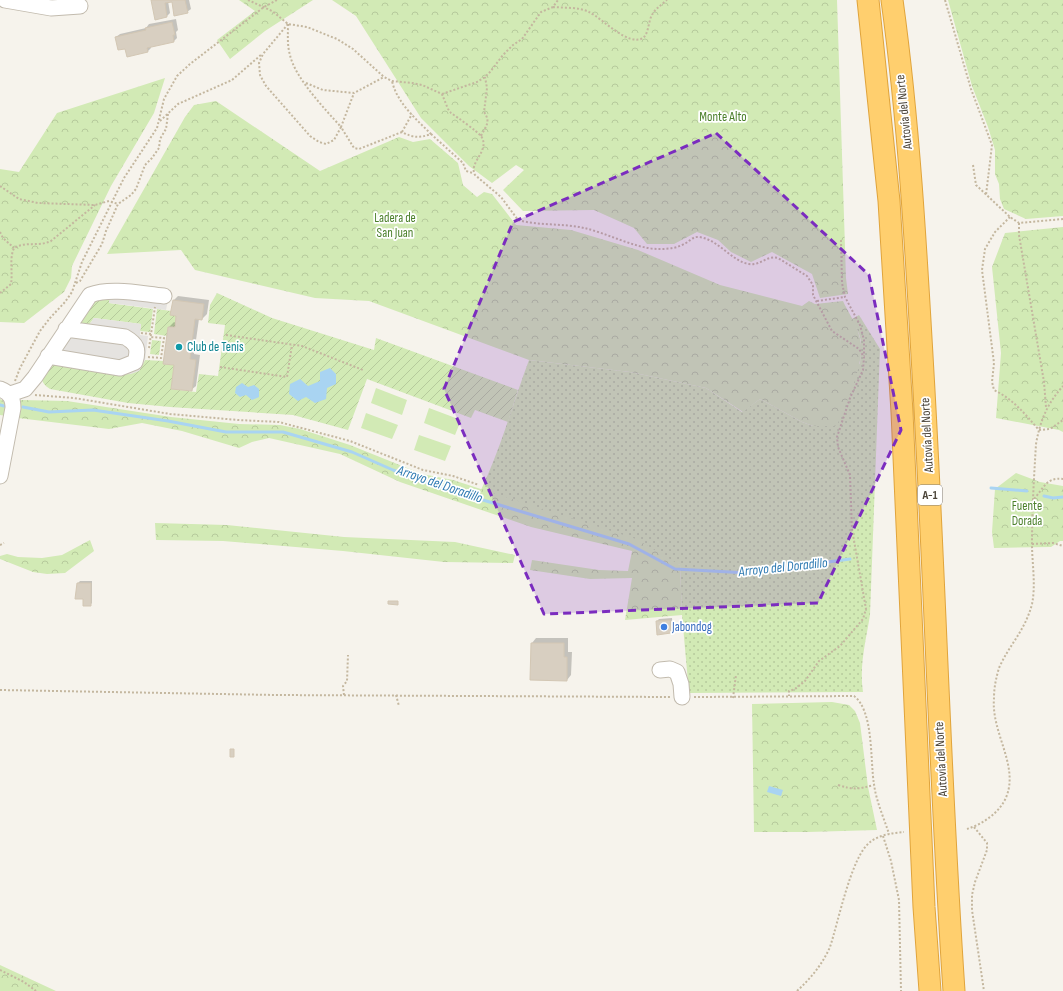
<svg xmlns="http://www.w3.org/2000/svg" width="1063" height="991" font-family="'Sofia Sans Condensed',sans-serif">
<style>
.grass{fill:url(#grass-dots)}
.forest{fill:url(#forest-crowns)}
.garden{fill:url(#garden-furrows)}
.pitch{fill:#d2eab5}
.parking{fill:#e5e3e0}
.water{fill:#a9d4f2}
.shadow{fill:#0003}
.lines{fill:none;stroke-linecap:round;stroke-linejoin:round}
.stream{stroke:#a9d4f2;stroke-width:3}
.building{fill:#d8cfc1;stroke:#d3c7b4}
.minor-casing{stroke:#c2bbae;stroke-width:17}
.highway-casing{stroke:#e0a43c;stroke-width:23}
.path{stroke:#c4b79f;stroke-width:2;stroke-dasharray:2 2;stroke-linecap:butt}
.minor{stroke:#fff;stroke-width:15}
.highway{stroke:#ffcf6e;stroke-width:21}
.marked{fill:#7b2cbf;fill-opacity:0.2;stroke:#7b2cbf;stroke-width:3;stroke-dasharray:8 5;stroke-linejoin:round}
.culture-dot{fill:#0f9aa8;stroke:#fff;stroke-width:1.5}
.shop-dot{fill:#3f7fe0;stroke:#fff;stroke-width:1.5}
.labels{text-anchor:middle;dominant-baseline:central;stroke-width:3.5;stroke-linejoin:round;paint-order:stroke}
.shield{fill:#fff;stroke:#817c74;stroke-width:1}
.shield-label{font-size:12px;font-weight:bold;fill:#4b4439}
.street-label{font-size:13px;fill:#4b4439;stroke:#fff}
.park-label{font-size:13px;fill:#4a7f2a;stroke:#fff}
.culture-label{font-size:13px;fill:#0d838f;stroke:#fff;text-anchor:start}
.shop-label{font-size:13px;fill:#366cbe;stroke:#fff;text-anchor:start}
.water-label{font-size:14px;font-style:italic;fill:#2e7ab2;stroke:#fff}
</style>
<defs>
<pattern id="grass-dots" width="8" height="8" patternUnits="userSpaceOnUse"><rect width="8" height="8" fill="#d2eab5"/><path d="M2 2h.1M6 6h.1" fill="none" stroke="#b6ca9c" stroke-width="1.8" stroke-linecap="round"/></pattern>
<pattern id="forest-crowns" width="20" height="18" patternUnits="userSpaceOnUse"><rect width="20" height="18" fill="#d2eab5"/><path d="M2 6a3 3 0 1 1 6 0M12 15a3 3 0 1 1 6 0" fill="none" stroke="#b6ca9c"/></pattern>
<pattern id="garden-furrows" width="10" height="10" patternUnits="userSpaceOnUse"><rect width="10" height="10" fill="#d2eab5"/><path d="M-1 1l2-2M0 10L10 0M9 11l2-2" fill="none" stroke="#b6ca9c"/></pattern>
</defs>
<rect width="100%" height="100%" fill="#f6f3ec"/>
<!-- grass -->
<path class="grass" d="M859,315L880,349L870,615C866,640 859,666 863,692L689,693L682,615L680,565L481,490C501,448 513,403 529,360L630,372L706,388L742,412L760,399L802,422L813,426L860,363L861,341L859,334L852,319Z"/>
<!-- forest -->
<path class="forest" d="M239,0H313L265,31L230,59L217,40L255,11Z
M332,0H837L846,278L848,294L820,298L812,274L772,252L751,262L731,252L718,240L697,232L674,244H647L634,228L594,210L523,211L503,190L524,170L516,165L492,183L469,166L421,118L356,16Z
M948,0H1063V216L1026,219L1004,209L1000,199L999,184L995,174V150L988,127L972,86Z
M165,78L154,113L111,186L72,266L71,278L64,292L24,323L0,322V169L19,172L57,113Z
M216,101L320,171L399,137L413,142L430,139L458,163L463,185L477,197L484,192L492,194L516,225L571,230L638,250L720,285L802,306L809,301L815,304L843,301C848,312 856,323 859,335C868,360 846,402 837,426H813L802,422L760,399L743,412L706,388L630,372L529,360L369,301L315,298L195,270L181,250L107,254L185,117L194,105Z
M1063,227V432L1059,430L996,418L1001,353L992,267L1005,233Z
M0,399L8,403L7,416L0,415Z
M21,400L67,401L171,417L239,424L280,425L300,429L350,445L422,474L453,480L636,539L680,565L682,615L625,620L632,578L590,579L530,570L532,560L599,570L628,571L632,551L531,527L400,482L340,454L269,438L252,442L239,448L182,431L142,423L109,429L18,418Z
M1016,473L1040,482L1063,486V541H1060L1051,547L994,548L992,532L995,489Z
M155,523L227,525L344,537L455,542L515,555L513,563L444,562L343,551L223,541L156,540Z
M90,540L94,551L65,573L47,574L33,572L0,559V556L7,554L18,557L42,558L62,555Z
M832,702L849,705L855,711L860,723L868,787L877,830L808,832H754L752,704Z
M0,965L56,991H0Z"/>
<!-- garden -->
<path class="garden" d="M217,293L272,318L374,350L376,338L518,390L508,422L475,410L471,418L367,379L348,430L293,415L170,407L128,403L50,389C44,385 42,382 41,376L50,365L56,363L139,371L145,360L164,361V364L174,365L171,389L196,392L199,374L218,376L225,325L208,323L210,305Z
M111,295L109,303L153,309L150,332L140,331L141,324L94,318L88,326L72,325L93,298Z
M157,309L171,311V315L176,316L175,327H168L167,336L154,334Z
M152,340L161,341L159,355L150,354Z"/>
<!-- pitch -->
<path class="pitch" d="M376,388L407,400L402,415L371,403Z
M429,408L461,420L455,435L424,423Z
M366,413L398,425L392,439L361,428Z
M419,435L451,446L445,461L414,450Z"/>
<!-- parking -->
<path class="parking" d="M99,286L170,290L166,310L109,303L110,295H99L73,324L88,326L94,318L141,324L140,335L148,336L145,360L139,371L131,374L116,375L56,363L82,298Z"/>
<!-- water -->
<path class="water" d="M330,368L336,374V384L327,388L326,399L315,403L306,397L298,401L289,394L290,384L300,379L308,386L320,381V372Z
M242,383L248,387L254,385L259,389V397L252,400L246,395L240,397L235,393L236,387Z
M769,786L783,790L781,796L767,792Z"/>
<!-- shadow -->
<path class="shadow" d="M152,0H189L191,9L187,12L172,0L168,1L170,13L167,16Z
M176,19L178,30L176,32L177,38L174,41L151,46V48L148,51L127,55L126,48L116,37L120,34L146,28L149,24Z
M178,296L209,300L207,314L202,319H199L194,354L200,355L196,386L191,390L175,364L169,327L174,322L176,323L177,315L174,300Z
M80,581H92V603L90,605L84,598L78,583Z
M672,618L673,630L671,632L657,621L659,619Z
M536,638H568V652H572L571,675L567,680L532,643Z"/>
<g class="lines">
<!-- stream -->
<path class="stream" d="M0,405L4,406
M23,407L49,412L93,410L168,421L226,432H283L352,452L393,470L433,485L629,544L675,569L748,573L850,559
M991,488L1027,491
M1044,496L1053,498L1063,497"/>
</g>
<!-- building -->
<path class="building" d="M151,0H185L188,13L174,16L172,2L165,3L167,17L155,20Z
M172,22L175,35H173L174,42L147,48L148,52L127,57L125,49L118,50L115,37L146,30L145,28Z
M173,300L204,304L202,320L195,319L190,359L196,360L192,391L171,389L174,365L163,364L168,327H175L176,316L170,315Z
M77,583H91V606H83V599H75Z
M388,601H398V605L388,604Z
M670,620L671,633L657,635L656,621Z
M531,643H564V657H567V681L530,680Z
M230,749H234V757H230Z"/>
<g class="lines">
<!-- minor casing -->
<g class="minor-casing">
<path id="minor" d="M5,0L51,8L80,6
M48,356L120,368L135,362C139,349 137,344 125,337L66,329
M0,389C10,393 13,398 13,408L0,476
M10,394L25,389L35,377L90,295C111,287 142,294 164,296
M660,670L670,669L677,672L681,684L682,697"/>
</g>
<!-- highway casing -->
<g class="highway-casing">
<path id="highway" d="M868,0L889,201L902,412L924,907L930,991
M892,0C909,123 916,249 923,373C935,579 940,785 954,991"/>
</g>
<!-- path -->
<path class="path" d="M248,0L272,11L288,24L307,27L337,39L353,49L384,77L392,81L412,83L422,85L442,94L448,109L451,113C457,117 478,132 481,136C491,151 468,162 475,175L501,197L518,220C539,226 563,223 584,228C607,233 634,248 657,249C666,249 675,249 684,244C689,242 693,236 699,237C718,239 731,261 749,264C761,266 766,255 778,258L807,276L813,285V295L832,331L859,349L864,357L863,370L850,398L837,437L838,447L850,475L852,529L866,609L863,619L840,646L819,661L805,681L795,689L789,691V696
M945,0L971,89L992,145L986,195
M553,7C565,8 579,7 589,12C602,18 628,47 643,38C649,33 648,22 652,15C655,9 661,5 667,0
M288,24L263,54L259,63L260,75L266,86L310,136L319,142L326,144L334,140L341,127L354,148L359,149L402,132C413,138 420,138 431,134C416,119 397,103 392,81
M288,24C288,35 287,45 290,55C295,78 325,109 341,127L354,93
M306,83L323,90L354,93L384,77
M442,94L477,82L485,77L490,72L503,55L513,45L522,39L541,12L553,7L558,0
M160,121L178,104L232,80L262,54
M402,132L412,114
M431,134L463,163L466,171L473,173
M481,136C486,126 491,122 484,112L487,88L485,77
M973,165L976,185L1010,217L1019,223L1063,219
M0,186L19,199L38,203L95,205L109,201L118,204
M1010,217L995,232L985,249L982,270L994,363L992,382L994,390C1014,400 1024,413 1039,430L1050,429L1063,420
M1019,223V235L1044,382L1046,407
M0,232L3,238L14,248
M841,240L842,283L845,297L860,325L864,340V356
M76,283L80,281L102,244L106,231L118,204L131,195L136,189L145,165L152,158L159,148L160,139L166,129L168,114
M0,293L11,284C13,272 9,259 14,248C26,241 39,247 51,241L95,205
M817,301L845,297
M141,333L151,334
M226,335L302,346L363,370
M149,348L155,307
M148,357L161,358L164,338L151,337
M220,367L287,377L292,345
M15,381L20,368L40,331L50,318L65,302L72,292L82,262L124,178L157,128L164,99L177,76L190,64L264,7L277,0
M35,395L74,398L170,414L238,420L279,422L350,441L423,470L453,476L479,485
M1034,499C1044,488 1046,477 1063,479
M1032,544L1053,543L1063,546
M0,545L4,543
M0,690L275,695L670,697
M344,695L343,686L347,681L348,655
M396,695L399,706
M694,697L854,696C874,711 870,761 874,784C876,801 884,818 889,834
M733,698L736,675
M838,785C853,790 859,789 874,785
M974,827L987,843V850L975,882L972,895V910L984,991
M967,829C983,824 1001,812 1007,795C1018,764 991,732 994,698C994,688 996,678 999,668C1009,645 1025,631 1032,604C1036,585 1032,563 1032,544C1032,510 1034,477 1036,444C1040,421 1047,404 1063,386
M883,836L891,861L899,900L901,991
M0,970L24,982L36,991
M797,991C811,978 822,965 830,947C838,923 851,858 869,843C878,835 892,833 904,832"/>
<!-- minor -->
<use href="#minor" class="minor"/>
<!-- highway -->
<use href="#highway" class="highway"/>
</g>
<!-- marked area -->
<path class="marked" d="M716,133L869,275L901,430L818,603L544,614L444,389L513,222Z"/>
<!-- markers -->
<circle class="culture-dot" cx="179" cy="347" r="4"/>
<circle class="shop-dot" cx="664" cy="627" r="4"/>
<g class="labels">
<!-- shield labels -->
<rect class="shield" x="918" y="485" width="24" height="20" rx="3"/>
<g class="shield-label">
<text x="930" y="495">A-1</text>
</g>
<!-- street labels -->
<g class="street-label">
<text transform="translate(904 112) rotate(-96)">Autovía del Norte</text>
<text transform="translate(927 435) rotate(-93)">Autovía del Norte</text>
<text transform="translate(941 759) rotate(-93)">Autovía del Norte</text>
</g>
<!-- park labels -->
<g class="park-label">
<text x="723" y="117">Monte Alto</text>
<text x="395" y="218">Ladera de<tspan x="395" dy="15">San Juan</tspan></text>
<text x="1027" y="506">Fuente<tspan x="1027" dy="15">Dorada</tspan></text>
</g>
<!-- culture labels -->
<g class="culture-label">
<text x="187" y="347">Club de Tenis</text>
</g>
<!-- shop labels -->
<g class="shop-label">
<text x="672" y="627">Jabondog</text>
</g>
<!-- water labels -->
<g class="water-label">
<text transform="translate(440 484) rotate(19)">Arroyo del Doradillo</text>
<text transform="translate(783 567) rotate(-6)">Arroyo del Doradillo</text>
</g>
</g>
</svg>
